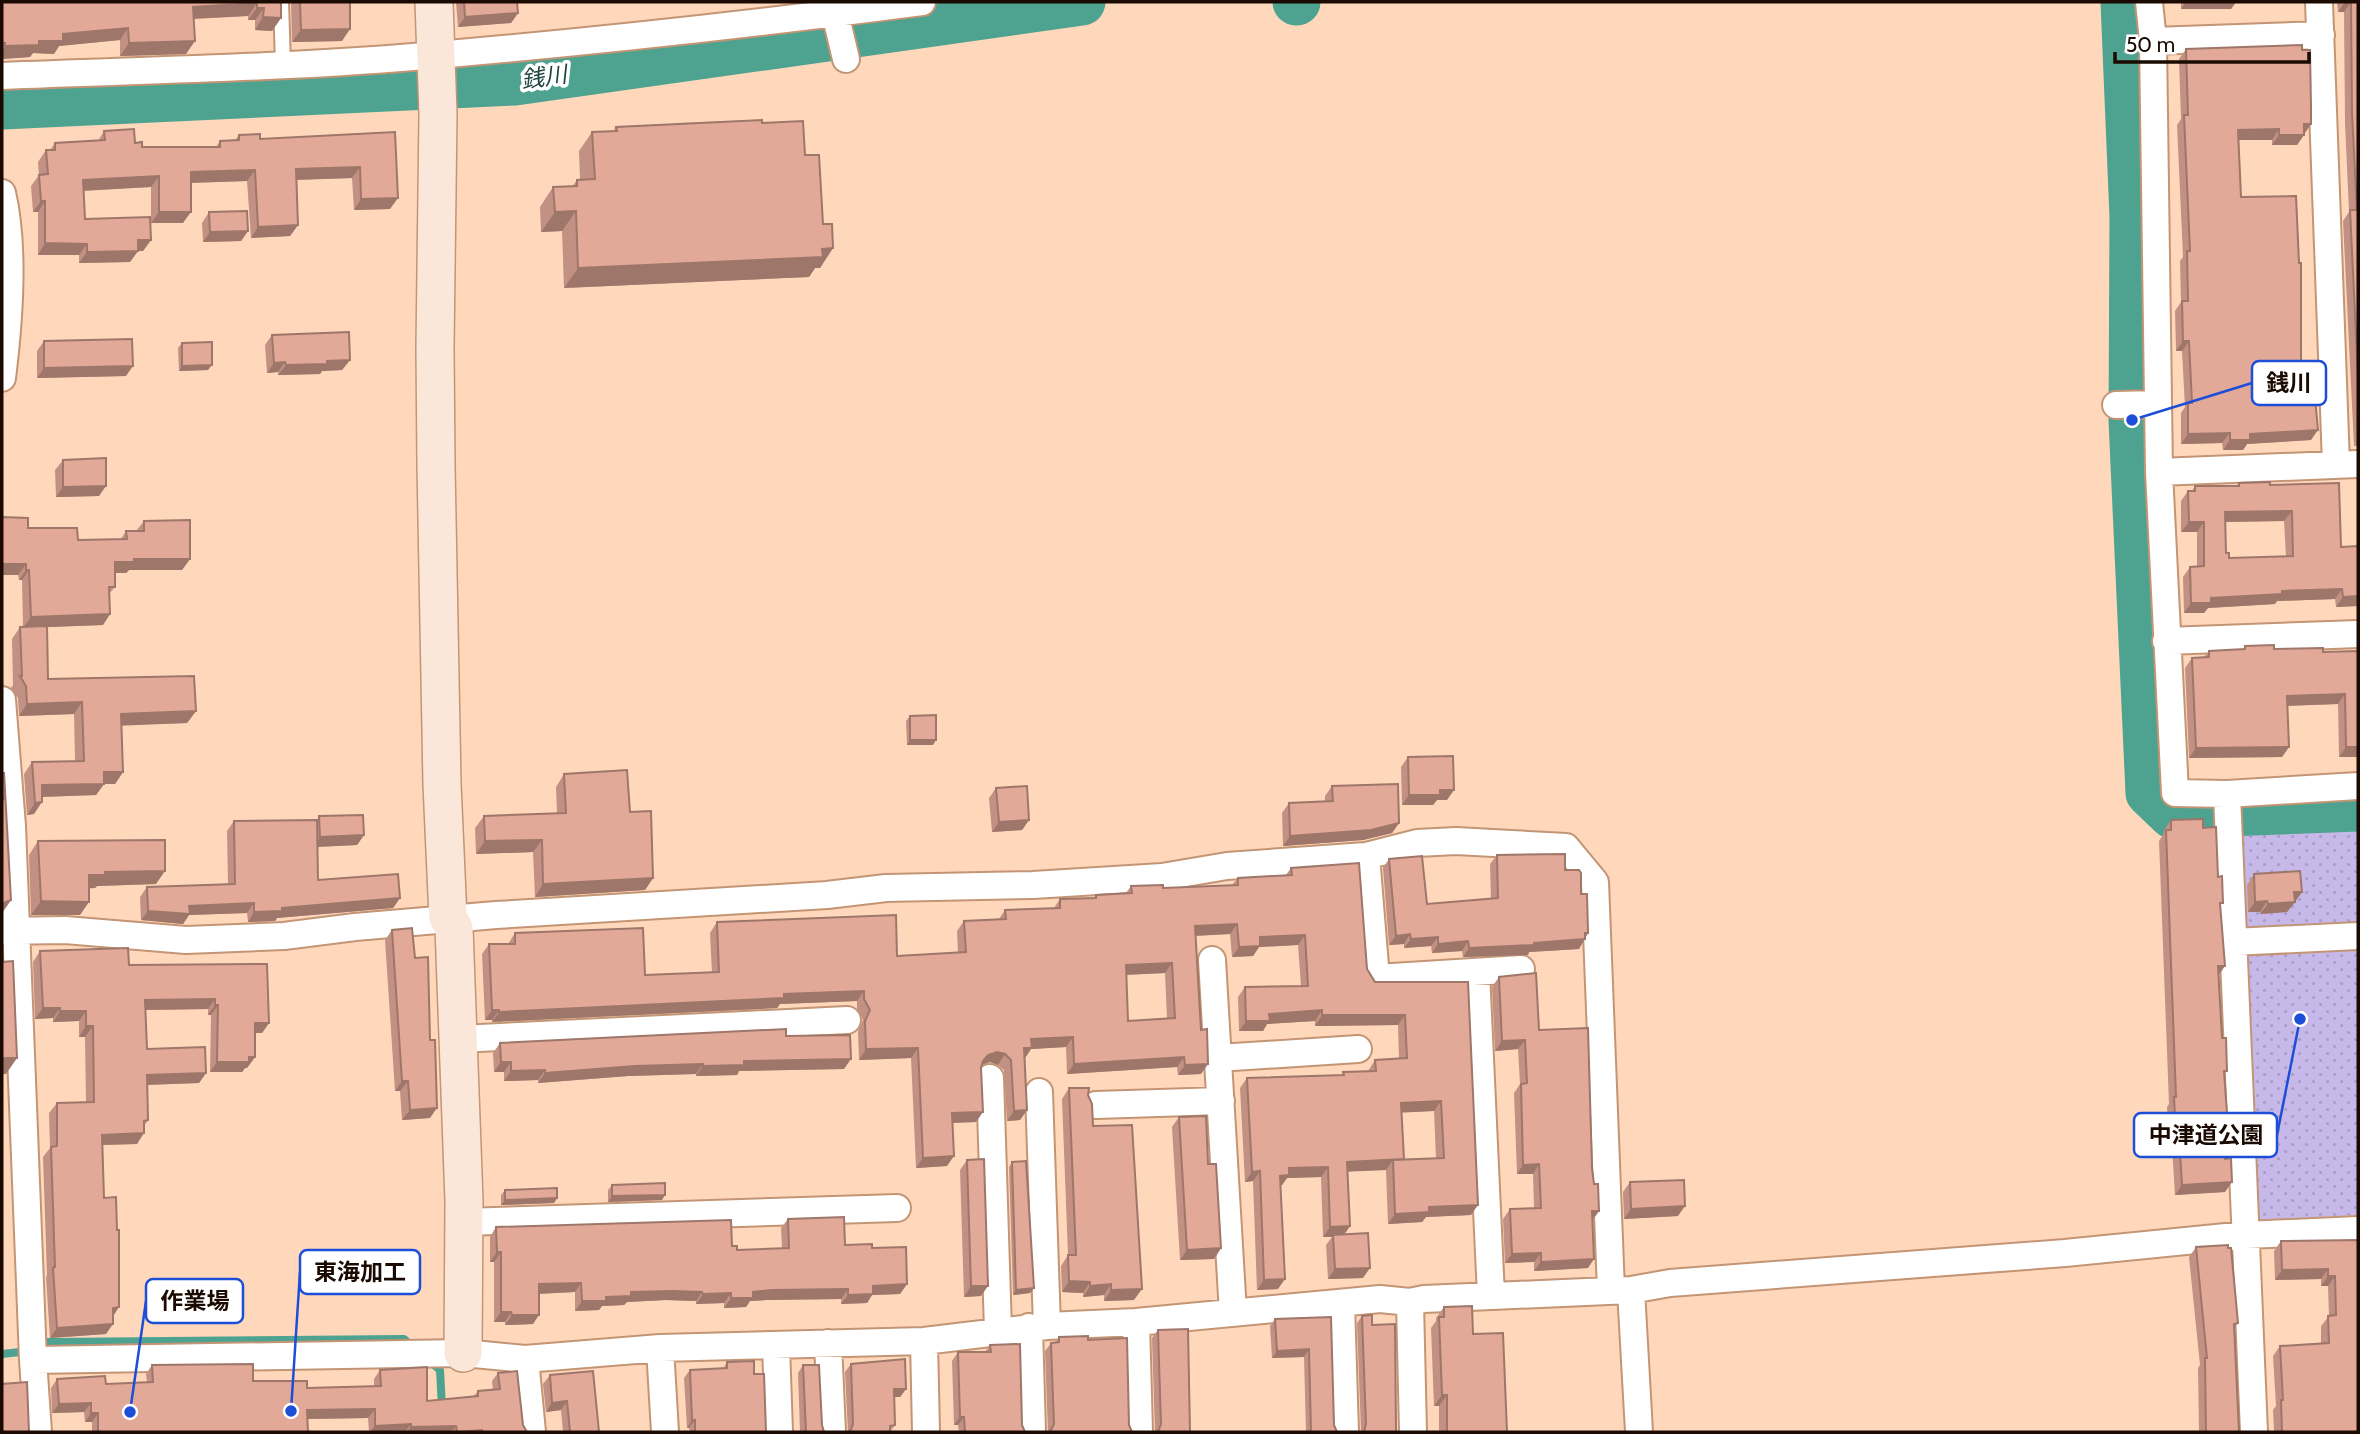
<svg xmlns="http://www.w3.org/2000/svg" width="2360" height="1434" font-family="Cabin,'Noto Sans JP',sans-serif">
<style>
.park{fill:url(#park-dots)}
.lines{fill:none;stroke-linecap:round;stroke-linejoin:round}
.stream{stroke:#4ea290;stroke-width:8}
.river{stroke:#4ea290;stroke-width:47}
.lane-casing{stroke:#c39574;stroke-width:18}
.street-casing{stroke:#c39574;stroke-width:30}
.secondary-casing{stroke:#c39574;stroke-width:40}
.lane{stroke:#fff;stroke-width:14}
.street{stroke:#fff;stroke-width:26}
.secondary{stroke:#fae7d9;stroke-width:37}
.wall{fill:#c29183;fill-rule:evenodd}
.shaded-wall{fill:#9e766a}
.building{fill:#e2a998;stroke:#9e766a;stroke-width:2;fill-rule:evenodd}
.labels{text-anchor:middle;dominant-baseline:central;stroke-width:7;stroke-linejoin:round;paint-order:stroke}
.water-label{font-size:23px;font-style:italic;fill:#1f463d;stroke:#fff}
.leader{fill:none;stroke:#1d4ed8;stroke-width:2.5}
.callout-dot{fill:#1d4ed8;stroke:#fff;stroke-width:2.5}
.callout{fill:#fff;stroke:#1d4ed8;stroke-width:2.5}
.callout-label{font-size:23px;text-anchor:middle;font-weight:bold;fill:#1a0a01}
</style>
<defs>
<pattern id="park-dots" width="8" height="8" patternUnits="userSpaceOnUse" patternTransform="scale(1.75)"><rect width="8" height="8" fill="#c6b9e9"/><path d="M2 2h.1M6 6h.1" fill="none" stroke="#aa9ec6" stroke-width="1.8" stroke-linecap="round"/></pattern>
</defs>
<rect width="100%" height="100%" fill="#ffd8bc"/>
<!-- park -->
<path class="park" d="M2358,817V1215L2252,1221L2233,823Z"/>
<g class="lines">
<!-- stream -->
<path class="stream" d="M2,1354L20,1352L48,1342L404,1339L413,1347
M428,1360L440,1370L442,1408"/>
<!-- river -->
<path class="river" d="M1296,2H1297
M2124,2L2133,217L2132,420L2149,793L2172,815L2358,808
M2,106L515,82L1082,2"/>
<!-- lane casing -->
<g class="lane-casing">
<path id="lane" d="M281,2L283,64"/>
</g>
<!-- street casing -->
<g class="street-casing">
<path id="street" d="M2149,2L2153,41L2159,472L2175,793L2227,794L2358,786
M2319,2L2336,464
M835,13L846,59
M2153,41L2321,35
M2,76C147,70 292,68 437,55C598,41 761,23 922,2
M2,193C15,248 9,322 2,378
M2116,405L2157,404
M2159,472L2358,464
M2166,641L2358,634
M2,700L12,826L33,1360L38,1432
M2227,794L2254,1432
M1366,856L1376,978L1521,969
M2,931L65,930L186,940L284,936L355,927L496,915L827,895L886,888L1033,885L1162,877L1227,866L1366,856L1417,843L1456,841L1566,847L1595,882L1611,1291
M2233,942L2358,936
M1212,960L1233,1313
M1476,972L1491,1296
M459,1039L847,1020
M1218,1058L1358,1049
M990,1078L998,1330
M1039,1092L1047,1326
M1096,1105L1221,1101
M464,1222L897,1208
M1631,1290L1639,1432
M1410,1302L1413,1432
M1341,1304L1345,1432
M1136,1322L1139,1432
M1029,1327L1032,1432
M924,1341L926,1432
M828,1343L832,1432
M776,1345L779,1432
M660,1348L665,1432
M525,1359L532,1432
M33,1360L463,1353L525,1359L660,1348L924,1341L1047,1326L1136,1322L1380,1299L1410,1302L1424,1299L1631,1290L1670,1283L2065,1253L2246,1235L2358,1230"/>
</g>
<!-- secondary casing -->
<g class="secondary-casing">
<path id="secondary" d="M434,2L438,114L435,348L436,465L442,784L448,918L454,928L464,1201L463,1353"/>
</g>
<!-- lane -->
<use href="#lane" class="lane"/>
<!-- street -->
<use href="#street" class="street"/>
<!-- secondary -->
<use href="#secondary" class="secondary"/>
</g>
<!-- wall -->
<path class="wall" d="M2,2H281V18L272,31L255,30V20H248V16L194,19L186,54L120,56V40L59,46L54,54L33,53L30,57L2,59Z
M291,2H350L342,41L292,42Z
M456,2H517L518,13L511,23L458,27Z
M2181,2H2236L2231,9H2181Z
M2337,2H2358V446H2354L2343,221L2349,212L2345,123L2344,12H2338Z
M2186,49L2311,124L2297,145H2272V140H2238L2241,197L2301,366L2311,440L2247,444L2243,450H2223L2222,443L2181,444V413L2185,407L2182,351H2176L2175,311L2181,302L2180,261L2183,257L2177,125L2181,119L2179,59Z
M762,123L805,155L823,224L833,248L820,268H815L809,277L564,288L562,231L541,232L540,207L553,187H572L577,180L580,179L579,151L592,132L613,131L616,127Z
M104,131L135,143L142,147H216L220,141L235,140L239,135L260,139L395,132L390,209L354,210L352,178L297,180L298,225L290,236L251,238L247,181L191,183L183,223H151V187L84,191L85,219L151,240L143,251H138L130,262L79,263V255H38V212H33L31,186L39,175L38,162L46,150H50L55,143L98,141Z
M209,212L248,231L241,241L203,242L202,223Z
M272,335L350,360L342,370L322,371L320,374L278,375V372L267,373L265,345Z
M44,341L126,376L37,378V351Z
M182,343L208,370L179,371L178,348Z
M63,460L99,496L56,497L55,470Z
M2239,483L2270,485L2341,547L2358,606L2336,607L2335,599L2277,601L2275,604L2208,608L2204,613H2184L2183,577L2190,567H2197V532H2181V501L2188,491H2192L2195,486H2236ZM2284,521L2286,556L2229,558L2226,553L2225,522Z
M144,521L190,559L182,570H129L126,573H115V587L109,594L110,614L103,625L47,627L48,679L196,711L187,723L122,725L123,772L115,784H104L96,795L42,797L34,814L27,815L24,774L32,762L75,761L74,714L19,716L18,698L11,688L13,685L12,639L20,627H23L22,580H19L18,575L28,528L78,540L121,539L126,531H136Z
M2245,646L2323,652L2358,651V757H2339L2338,704L2287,706L2289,747L2282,757L2189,758L2185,668L2192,658L2204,657L2209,651L2242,650Z
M910,716L933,745H907L906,721Z
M1408,757L1447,800H1437L1433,805H1402L1401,767Z
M4,772L11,900L2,913V776Z
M564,774L630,812L653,878L645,890L535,897L533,852L476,854L475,828L484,816L557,814L556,787Z
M1332,786L1399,823L1392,833L1363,840L1283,846L1282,813L1289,803L1325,802V796Z
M996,788L1029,820L1022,830L992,832L989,798Z
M319,816L364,835L357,845L317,847L318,880L400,898L393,908L277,918L275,921L248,922L247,913L189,915L183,924L141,920L140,897L147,887L228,884L227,831L234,821L317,820Z
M2171,820L2203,828L2218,877L2221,907L2219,975L2225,1074L2223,1118L2225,1192L2175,1195L2172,1147H2169L2167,1107L2169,1104L2159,841L2164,833V830Z
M38,841L156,884L97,886L95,888H89L80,915H31L29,855Z
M1497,855L1565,870L1581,894L1588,933L1579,949L1529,952L1528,955L1463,957L1462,951L1432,953L1431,946L1404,948V944L1389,945L1383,868L1389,859L1427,904L1491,899L1490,864Z
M1291,868L1367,969L1375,982H1468L1471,1215L1426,1217L1422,1222L1388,1224L1386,1170L1347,1171L1350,1226L1344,1235L1363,1278L1328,1279L1326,1245L1332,1237H1323L1321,1177L1287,1178L1282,1185H1280L1278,1289L1257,1290L1253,1181L1245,1182L1240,1088L1247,1078L1342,1075L1343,1072L1368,1071L1375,1060L1399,1058L1398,1025L1315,1026V1021L1267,1024L1263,1031H1239L1238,997L1245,987L1301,986L1298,945L1259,947L1253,956L1232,957L1230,934L1196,936L1201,1074L1178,1075L1177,1067L1067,1074L1066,1047L1031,1049L1025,1058L1027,1110L1020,1120L1007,1121L1004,1070L998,1065L990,1062L982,1065L976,1122L952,1123L947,1166L916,1168L911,1058L859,1060L858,1031L863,1020L857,1009V1001L780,1004L777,1008L492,1022V1020H485L482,954L489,944H508L515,933L645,975L712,973L710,933L717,922L897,956L958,953L957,931L964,921L999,919L1005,910L1054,908L1060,899L1094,898L1096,895L1126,893L1131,886L1163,888L1232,885L1238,878L1286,875ZM1165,973L1167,1019L1128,1021L1126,975ZM1434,1111L1436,1159L1403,1160L1401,1112Z
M2254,874L2302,892L2287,912L2260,914V912H2248L2247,885Z
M392,930L415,958L430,1118L402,1120L400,1091H395L385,940Z
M40,951L129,965L267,964L269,1023L262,1033H255V1057L247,1068H245L242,1072H210L211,1015H208V1009L145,1010L147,1049L206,1073L199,1083L147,1085L148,1120L144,1126L137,1144L103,1145L104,1198L113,1316L106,1334L50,1338L46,1278L47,1275L43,1157L50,1148L49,1113L57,1103L86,1102L85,1037H79V1021L53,1022V1018L35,1019L33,962Z
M1499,977L1539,1030L1592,1168L1599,1211L1593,1220L1588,1268L1534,1271V1262L1505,1263L1503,1219L1510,1209L1534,1208L1533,1174H1517L1514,1093L1520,1084L1518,1049L1495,1051L1492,987Z
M786,1036L844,1069L739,1071L737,1075L696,1076V1074L628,1076L538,1083V1080L504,1081V1072H494L493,1053L500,1043Z
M1069,1088L1088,1095L1093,1126L1134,1300L1104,1301V1295L1083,1297V1293L1062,1292L1061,1266L1068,1255L1062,1099Z
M1179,1117L1208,1164L1221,1248L1214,1259L1180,1260L1172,1127Z
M967,1160L981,1296L964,1297L960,1170Z
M1012,1162L1034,1288L1030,1293L1013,1295L1009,1167Z
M1630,1182L1678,1216L1624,1219L1623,1192Z
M612,1185L662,1200L608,1202V1190Z
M505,1190L557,1198L554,1203L501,1205V1195Z
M788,1219L845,1245L872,1248L907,1284L900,1294L872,1295L867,1303L841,1304V1299L766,1300L750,1301L746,1307L724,1308V1303L696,1304V1301L666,1300L627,1302L624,1305L602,1306L599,1310L575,1311V1292L539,1294L533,1324L505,1325V1322H494V1262H490V1237L496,1227L732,1246L737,1250L782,1248L781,1228Z
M2358,1240V1432H2274L2273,1410L2276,1406L2273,1356L2280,1346L2321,1343V1326L2329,1316L2328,1286H2321V1279L2275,1280L2274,1251L2281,1241Z
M2196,1247L2238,1323L2234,1329L2239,1432H2199L2198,1368L2200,1365L2189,1257Z
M1444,1307L1473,1334L1507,1432H1439V1406H1434L1431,1328L1436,1321V1318Z
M1362,1316L1372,1325L1396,1432H1361L1357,1323Z
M1331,1317L1334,1425L1337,1432H1306L1304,1357L1272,1358L1270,1326L1275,1319Z
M1158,1330L1190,1432H1155L1152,1338Z
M1059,1337L1088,1340L1132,1432H1048L1045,1351L1051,1343L1056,1342Z
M990,1345L1024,1431L1025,1432H959L958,1425H954L952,1361L958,1352H985Z
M727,1362L754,1374L766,1432H690L689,1428H687L684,1378L690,1370L723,1369Z
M851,1364L906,1389L900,1397H894L895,1425L890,1432H848L845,1372Z
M152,1365L253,1381L307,1388L374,1386V1379L380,1370L427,1401L474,1396L478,1391L493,1390L492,1381L498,1373L527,1432H369L368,1418L308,1419V1432H92V1422H85L84,1412L52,1413L51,1388L57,1379L106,1384L147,1382L146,1374Z
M803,1365L822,1425L824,1432H800L798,1373Z
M550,1375L599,1432H563L561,1410L546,1412L543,1384Z"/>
<!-- shaded-wall -->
<path class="shaded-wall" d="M2186,2H2236L2231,9H2181Z
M2345,2H2351L2344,12H2338Z
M257,3L248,16L185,19L193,7Z
M257,8H264L255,20H248Z
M518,13L511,23L458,27L465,17Z
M263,17L281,18L272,31L255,30Z
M128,28L120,40L59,46L54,54L33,53L30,57L2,59V51L5,46L39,41L63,34Z
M350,29L342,41L292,42L301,30Z
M195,41L186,54L120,56L129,43Z
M2304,124H2311L2304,134Z
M2279,129L2272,140H2231L2238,130Z
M2279,135H2304L2297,145H2272Z
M360,167L352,178L288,180L296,169Z
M255,170L247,181L183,183L191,172Z
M159,176L151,187L75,191L83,180Z
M398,198L390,209L354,210L361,199Z
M41,201H45L38,212H33Z
M576,211L562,231L541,232L555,212Z
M159,212H191L183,223H151Z
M298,225L290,236L251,238L258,227Z
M248,231L241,241L203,242L210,232Z
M138,240H151L143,251H138L130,262L79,263L87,252Z
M45,243L87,244L79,255H38Z
M833,248L820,268H815L809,277L564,288L578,268Z
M2183,341H2189L2182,351H2176Z
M350,360L342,370L322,371L320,374L278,375L286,365L327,361Z
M285,362L278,372L267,373L274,363Z
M212,365L208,370L179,371L182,366Z
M133,366L126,376L37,378L44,368Z
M2318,430L2311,440L2247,444L2243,450H2223L2230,440L2250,434Z
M2230,433L2222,443L2181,444L2188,434Z
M106,486L99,496L56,497L63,487Z
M2292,511L2284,521L2218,522L2225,512Z
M2189,522H2204L2197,532H2181Z
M134,559H190L182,570H129L126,573H107L115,562Z
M2,564H26L18,575H2Z
M26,570H29L22,580H19Z
M2342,589L2335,599L2277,601L2275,604L2208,608L2204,613H2184L2191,603L2211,598L2282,591Z
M2358,596V606L2336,607L2343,597Z
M110,614L103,625L23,628L31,617Z
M2345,694L2338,704L2280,706L2287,696Z
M82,702L74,714L19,716L27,704Z
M196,711L187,723L113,726L121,714Z
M910,740H936L933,745H907Z
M2289,747L2282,757L2189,758L2196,748Z
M2346,747H2358V757H2339Z
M104,772H123L115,784H104L96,795L35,797L42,785Z
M1440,790H1454L1447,800H1437L1433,805H1402L1409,795Z
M42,802L34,814L27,815L35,803Z
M1029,820L1022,830L992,832L999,822Z
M1399,823L1392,833L1363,840L1283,846L1290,836Z
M364,835L357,845L313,847L320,837Z
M542,840L533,852L476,854L485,841Z
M165,871L156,884L97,886L95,888L79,889L89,875L105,872Z
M653,878L645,890L535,897L543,884Z
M2294,892H2302L2295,902Z
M400,898L393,908L277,918L275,921L248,922L254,912L282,908Z
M11,900L2,913V905L5,902Z
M41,901L89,902L80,915H31Z
M2267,901L2260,912H2248L2255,902Z
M2295,902L2287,912L2260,914L2268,904Z
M254,903L247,913L189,915L183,924L141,920L148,911L189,906Z
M1237,924L1230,934L1188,936L1195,926Z
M1585,933H1588L1579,949L1529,952L1528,955L1463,957L1469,948L1534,943Z
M1410,934L1404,944L1389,945L1396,936Z
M1305,935L1298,945L1259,947L1253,956L1232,957L1239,947L1260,937Z
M1438,937L1431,946L1404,948L1411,939Z
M1468,941L1462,951L1432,953L1438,944Z
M1172,963L1165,973L1119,975L1126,965Z
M2218,966H2225L2218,976Z
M864,991L857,1001L780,1004L777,1008L492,1022L499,1012L784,994Z
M215,999L208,1009L138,1010L145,1000Z
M215,1005H218L211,1015H208Z
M43,1008H60L53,1018L35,1019Z
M492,1010H499L492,1020H485Z
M1322,1010L1315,1021L1267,1024L1263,1031H1239L1246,1021L1269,1014Z
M60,1011H86L79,1021L53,1022Z
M1322,1015H1405L1398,1025L1315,1026Z
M255,1023H269L262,1033H248Z
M86,1026H93L85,1037H79Z
M1073,1037L1066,1047L1031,1049L1025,1058H1017L1031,1039Z
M1525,1040L1518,1049L1495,1051L1502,1041Z
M918,1048L911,1058L859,1060L866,1049Z
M997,1052L1005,1054L998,1065L990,1062L981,1065L988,1055Z
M249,1057H255L247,1068H245L242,1072H210L217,1062Z
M1184,1057L1177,1067L1067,1074L1074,1064Z
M2,1058H17L6,1074H2Z
M851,1059L844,1069L739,1071L737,1075L696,1076L703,1066L744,1061Z
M501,1062H511L504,1072H494Z
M703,1064L696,1074L628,1076L538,1083L545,1073L635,1066Z
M1208,1064L1201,1074L1178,1075L1185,1065Z
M545,1070L538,1080L504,1081L511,1071Z
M206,1073L199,1083L140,1085L147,1075Z
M402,1081H408L400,1091H395Z
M1441,1101L1434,1111L1394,1113L1401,1103Z
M437,1108L430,1118L402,1120L410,1110Z
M1027,1110L1020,1120L1007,1121L1014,1111Z
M983,1112L976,1122L945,1123L952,1113Z
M144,1133L137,1144L95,1145L102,1135Z
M2176,1137H2179L2172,1147H2169Z
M954,1156L947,1166L916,1168L923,1158Z
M1404,1159L1393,1160L1386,1170L1340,1172L1347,1162Z
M1539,1164L1533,1174H1517L1523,1165Z
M1328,1167L1321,1177L1287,1178L1282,1185L1273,1186L1280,1176L1289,1168Z
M1260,1171L1253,1181L1245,1182L1252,1172Z
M2232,1182L2225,1192L2175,1195L2182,1185Z
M665,1195L662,1200L608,1202L612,1196Z
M557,1198L554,1203L501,1205L505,1200Z
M1478,1205L1471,1215L1426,1217L1422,1222L1388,1224L1395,1214L1429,1207Z
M1685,1206L1678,1216L1624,1219L1631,1209Z
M1592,1211H1599L1592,1220Z
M1350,1226L1343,1236L1333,1235L1332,1237H1323L1330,1227Z
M1221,1248L1214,1259L1180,1260L1187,1250Z
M497,1252H501L494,1262H490Z
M1541,1253L1534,1262L1505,1263L1512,1254Z
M1594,1259L1588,1268L1534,1271L1541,1262Z
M1370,1268L1363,1278L1328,1279L1335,1269Z
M2328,1269L2321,1279L2275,1280L2282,1270Z
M2328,1276H2335L2328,1286H2321Z
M1285,1279L1278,1289L1257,1290L1264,1280Z
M1069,1281L1090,1282L1083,1293L1062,1292Z
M581,1283L575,1292L532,1294L539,1284Z
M907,1284L900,1294L872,1295L867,1303L841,1304L848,1295L873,1286Z
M1111,1284L1104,1295L1083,1297L1090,1286Z
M971,1286H988L981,1296L964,1297Z
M1034,1288L1030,1293L1013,1295L1016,1290Z
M848,1289L841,1299L766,1300L750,1301L746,1307L724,1308L731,1298L753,1292L772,1290Z
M1142,1289L1134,1300L1104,1301L1111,1290Z
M673,1291L702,1292L696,1301L666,1300L627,1302L624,1305L602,1306L599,1310L575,1311L582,1301L631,1292Z
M731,1293L724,1303L696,1304L703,1294Z
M119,1307L112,1318L113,1308Z
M501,1312H511L505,1322H494Z
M512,1315H539L533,1324L505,1325Z
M113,1324L106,1334L50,1338L57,1328Z
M1309,1349L1304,1357L1272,1358L1277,1351Z
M894,1389H906L900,1397H888Z
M1442,1395H1447L1439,1406H1434Z
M567,1401L561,1410L546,1412L552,1403Z
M91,1403L84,1412L52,1413L59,1404Z
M375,1409L368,1418L301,1419L307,1410Z
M91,1413H98L92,1422H85Z
M960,1417H964L958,1425H954Z
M692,1420H695L689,1428H687Z
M411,1424L405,1432H370L375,1426Z
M456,1426L451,1432H407L411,1427Z"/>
<!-- building -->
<path class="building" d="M2,2H281V18L263,17L264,8H257V3L193,7L195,41L129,43L128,28L63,34V41H39V45L5,46V43H2Z
M300,2H350V29L301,30Z
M464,2H517L518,13L465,17Z
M2345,2H2358V376L2350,210H2357L2352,113L2351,2Z
M2302,45V50H2310L2311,107V124H2304V135H2279V129L2238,130L2241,197L2296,196L2299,263H2301V366H2312L2318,430L2250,434V440H2230V433L2188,434V403H2192L2189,341H2183L2182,301H2188L2187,251H2190L2184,115H2188L2186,49Z
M762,120V123L803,121L805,155H819L823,224H832L833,248L822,249L823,257L578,268L576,211L555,212L553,187L577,186V180L595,179L592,132L617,131L616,127Z
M134,129L135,143L142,142V147H220V141L239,140V135L260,134V139L395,132L398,198L361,199L360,167L296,169L298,225L258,227L255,170L191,172V212H159V176L83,180L85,219L150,217L151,240H138V251L87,252V244L45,243V201H41L39,175L48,174L46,150H55V143L105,140L104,131Z
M247,211L248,231L210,232L209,212Z
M349,332L350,360L327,361V364L286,365L285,362L274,363L272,335Z
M132,339L133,366L44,368V341Z
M212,342V365L182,366V343Z
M106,458V486L63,487V460Z
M2270,482V485L2339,483L2341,547L2358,546V596L2343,597L2342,589L2282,591V594L2211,598V603H2191L2190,567L2204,566V522H2189L2188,491H2195V486H2239V483ZM2292,511L2293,556L2229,558V553H2226L2225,512Z
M2,517L28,518V528H77L78,540L127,539L126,531H144V521L190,520V559H134V562H115V587H109L110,614L31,617L29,570H26V564H2Z
M47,626L48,679L194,676L196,711L121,714L123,772H104V784L42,785V802L35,803L32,762L84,761L82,702L27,704L26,686L20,676H22L20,627Z
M2274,645V649L2323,648V652L2358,651V747H2346L2345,694L2287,696L2289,747L2196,748L2192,658L2209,657V651L2245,649V646Z
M936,715V740H910V716Z
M1453,756L1454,790H1440V795H1409L1408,757Z
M627,770L630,812L651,811L653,878L543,884L542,840L485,841L484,816L566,813L564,774Z
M4,772L11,900L5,902L2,905V799H5Z
M1398,784L1399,823L1371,830L1290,836L1289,803L1333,801L1332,786Z
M1027,786L1029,820L999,822L996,788Z
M363,815L364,835L320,837L319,816Z
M2203,819V828L2216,827L2218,877L2222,876L2223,903H2220L2225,966H2218L2222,1038H2226L2227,1071H2224L2227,1113H2223L2225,1159L2231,1158L2232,1182L2182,1185L2179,1137H2176L2174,1097H2176L2166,830H2171V820Z
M317,820L318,880L398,874L400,898L282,908V911L254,912V903L189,906L190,914L148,911L147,887L235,884L234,821Z
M165,840V871L105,872V875H89V902L41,901L38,841Z
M1565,854V870H1579L1581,873V894H1587L1588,933H1585V939L1534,943V945L1469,948L1468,941L1438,944V937L1411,939L1410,934L1396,936L1389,859L1422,856L1427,904L1498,898L1497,855Z
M1359,863L1367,969L1375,982H1468L1478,1205L1429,1207V1212L1395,1214L1393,1160L1444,1158L1441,1101L1401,1103L1404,1159L1347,1162L1350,1226L1330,1227L1328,1167L1289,1168V1175L1280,1176L1285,1279L1264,1280L1260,1171L1252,1172L1247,1078L1344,1075L1343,1072L1376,1071L1375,1060L1407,1058L1405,1015H1322V1010L1269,1014L1270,1021H1246L1245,987L1308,986L1305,935L1260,937V946L1239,947L1237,924L1195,926L1201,1030L1207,1029L1208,1064L1185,1065L1184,1057L1074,1064L1073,1037L1031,1039L1032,1048H1024L1027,1110L1014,1111L1011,1060L1005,1054L997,1052L988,1055L983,1061L981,1068L983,1112L952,1113L954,1156L923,1158L918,1048L866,1049L865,1021L870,1010L864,999V991L784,994V998L499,1012V1010H492L489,944H515V933L643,928L645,975L719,972L717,922L896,915L897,956L966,952L964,921L1006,919L1005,910L1060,908V899L1096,898V895L1132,893L1131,886L1163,885V888L1238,885V878L1292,875L1291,868ZM1172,963L1175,1018L1128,1021L1126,965Z
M2300,871L2302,892H2294L2295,902L2268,904L2267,901L2255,902L2254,874Z
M412,928L415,958L428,957L430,1040H435L437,1108L410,1110L408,1081H402L392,930Z
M128,948L129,965L267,964L269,1023H255V1057H249V1062H217L218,1005H215V999L145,1000L147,1049L205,1047L206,1073L147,1075L148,1120L144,1121V1133L102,1135L104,1198L116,1197L117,1230H119V1307L113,1308V1324L57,1328L53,1268L55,1267L51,1147L57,1146V1103L94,1102L93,1026H86V1011H60V1008H43L40,951Z
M13,961L17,1058H2V962Z
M1536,973L1539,1030L1588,1028L1592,1168L1594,1184H1598L1599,1211H1592L1594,1259L1541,1262V1253L1512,1254L1510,1209L1541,1208L1539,1164L1523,1165L1521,1084L1527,1083L1525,1040L1502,1041L1499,977Z
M786,1029V1036L850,1035L851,1059L744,1061V1065L703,1066V1064L635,1066L545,1073V1070L511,1071V1062H501L500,1043Z
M1069,1088H1089L1088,1095L1092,1104L1093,1126L1132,1125L1142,1289L1111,1290V1284L1090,1286V1282L1069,1281L1068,1255H1076Z
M1206,1116L1208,1164H1216L1221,1248L1187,1250L1179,1117Z
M984,1159L988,1286H971L967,1160Z
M1026,1161L1034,1288L1016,1290L1012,1162Z
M1684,1180L1685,1206L1631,1209L1630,1182Z
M665,1183V1195L612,1196V1185Z
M557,1188V1198L505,1200V1190Z
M844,1217L845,1245L872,1244V1248L906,1247L907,1284L873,1286V1294L848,1295V1289L772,1290L753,1292V1298H731V1293L703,1294L702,1292L673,1291L631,1292V1296L606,1297V1301H582L581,1283L539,1284V1315H512L511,1312H501V1252H497L496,1227L731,1220L732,1246H737V1250L789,1248L788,1219Z
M1368,1233L1370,1268L1335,1269L1333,1235Z
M2358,1240V1432H2282L2281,1400H2283L2280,1346L2329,1343L2328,1316L2336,1315L2335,1276H2328V1269L2282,1270L2281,1241Z
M2228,1245V1248H2231L2238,1323L2234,1324L2239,1432H2206L2205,1358H2207L2196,1247Z
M1472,1306L1473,1334L1503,1333L1507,1432H1447V1395H1442L1439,1317H1444V1307Z
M1372,1315V1325L1395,1324L1396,1432H1364L1366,1424L1362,1316Z
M1331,1317L1334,1425L1337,1432H1311L1309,1349L1277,1351L1275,1319Z
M1188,1329L1190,1432H1158L1161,1424L1158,1330Z
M1088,1336V1340L1127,1338L1129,1425L1132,1432H1050L1054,1424L1051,1343L1059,1342V1337Z
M1020,1344L1022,1425L1025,1432H965L964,1417H960L958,1352H991L990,1345Z
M905,1359L906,1389H894L895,1425L890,1426V1432H850L853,1424L851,1364Z
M754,1361V1374H764L766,1432H695V1420H692L690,1370L727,1368V1362Z
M253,1364V1381H307V1388L381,1386L380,1370L427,1367V1401L478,1396V1391L500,1389L498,1373L517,1371L523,1425L527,1432H482V1430L457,1432L456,1426L411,1427V1424L375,1426V1409L307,1410L308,1432H98V1413H91V1403L59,1404L57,1379L105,1376L106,1384L153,1382L152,1365Z
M803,1365H819L822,1425L824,1432H806Z
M593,1371L599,1432H570L567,1401L552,1403L550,1375Z
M27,1382L29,1432H2V1384Z"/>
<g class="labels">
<!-- water labels -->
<g class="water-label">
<text transform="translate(544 77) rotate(-8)">銭川</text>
</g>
</g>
<!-- callouts -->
<path class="leader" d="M2132 420L2252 383M2300 1019L2277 1135M291 1411L300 1272M130 1412L146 1301"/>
<g class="callout-dot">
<circle cx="2132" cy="420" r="7"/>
<circle cx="2300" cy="1019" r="7"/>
<circle cx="291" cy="1411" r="7"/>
<circle cx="130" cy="1412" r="7"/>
</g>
<g class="callout">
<rect x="2252" y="361" width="74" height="44" rx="7"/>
<rect x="2134" y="1113" width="143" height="44" rx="7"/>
<rect x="300" y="1250" width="120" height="44" rx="7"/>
<rect x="146" y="1279" width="97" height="44" rx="7"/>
</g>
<g class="callout-label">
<text x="2289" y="391">銭川</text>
<text x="2206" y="1143">中津道公園</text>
<text x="360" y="1280">東海加工</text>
<text x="195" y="1309">作業場</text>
</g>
<!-- border -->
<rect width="2360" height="1434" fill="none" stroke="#1a0a01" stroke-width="7"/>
<!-- scale -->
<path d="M2115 52v10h194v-10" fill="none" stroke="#1a0a01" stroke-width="3.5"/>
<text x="2126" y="52" font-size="21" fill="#1a0a01" stroke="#ffffff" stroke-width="5" paint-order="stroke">50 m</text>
</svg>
